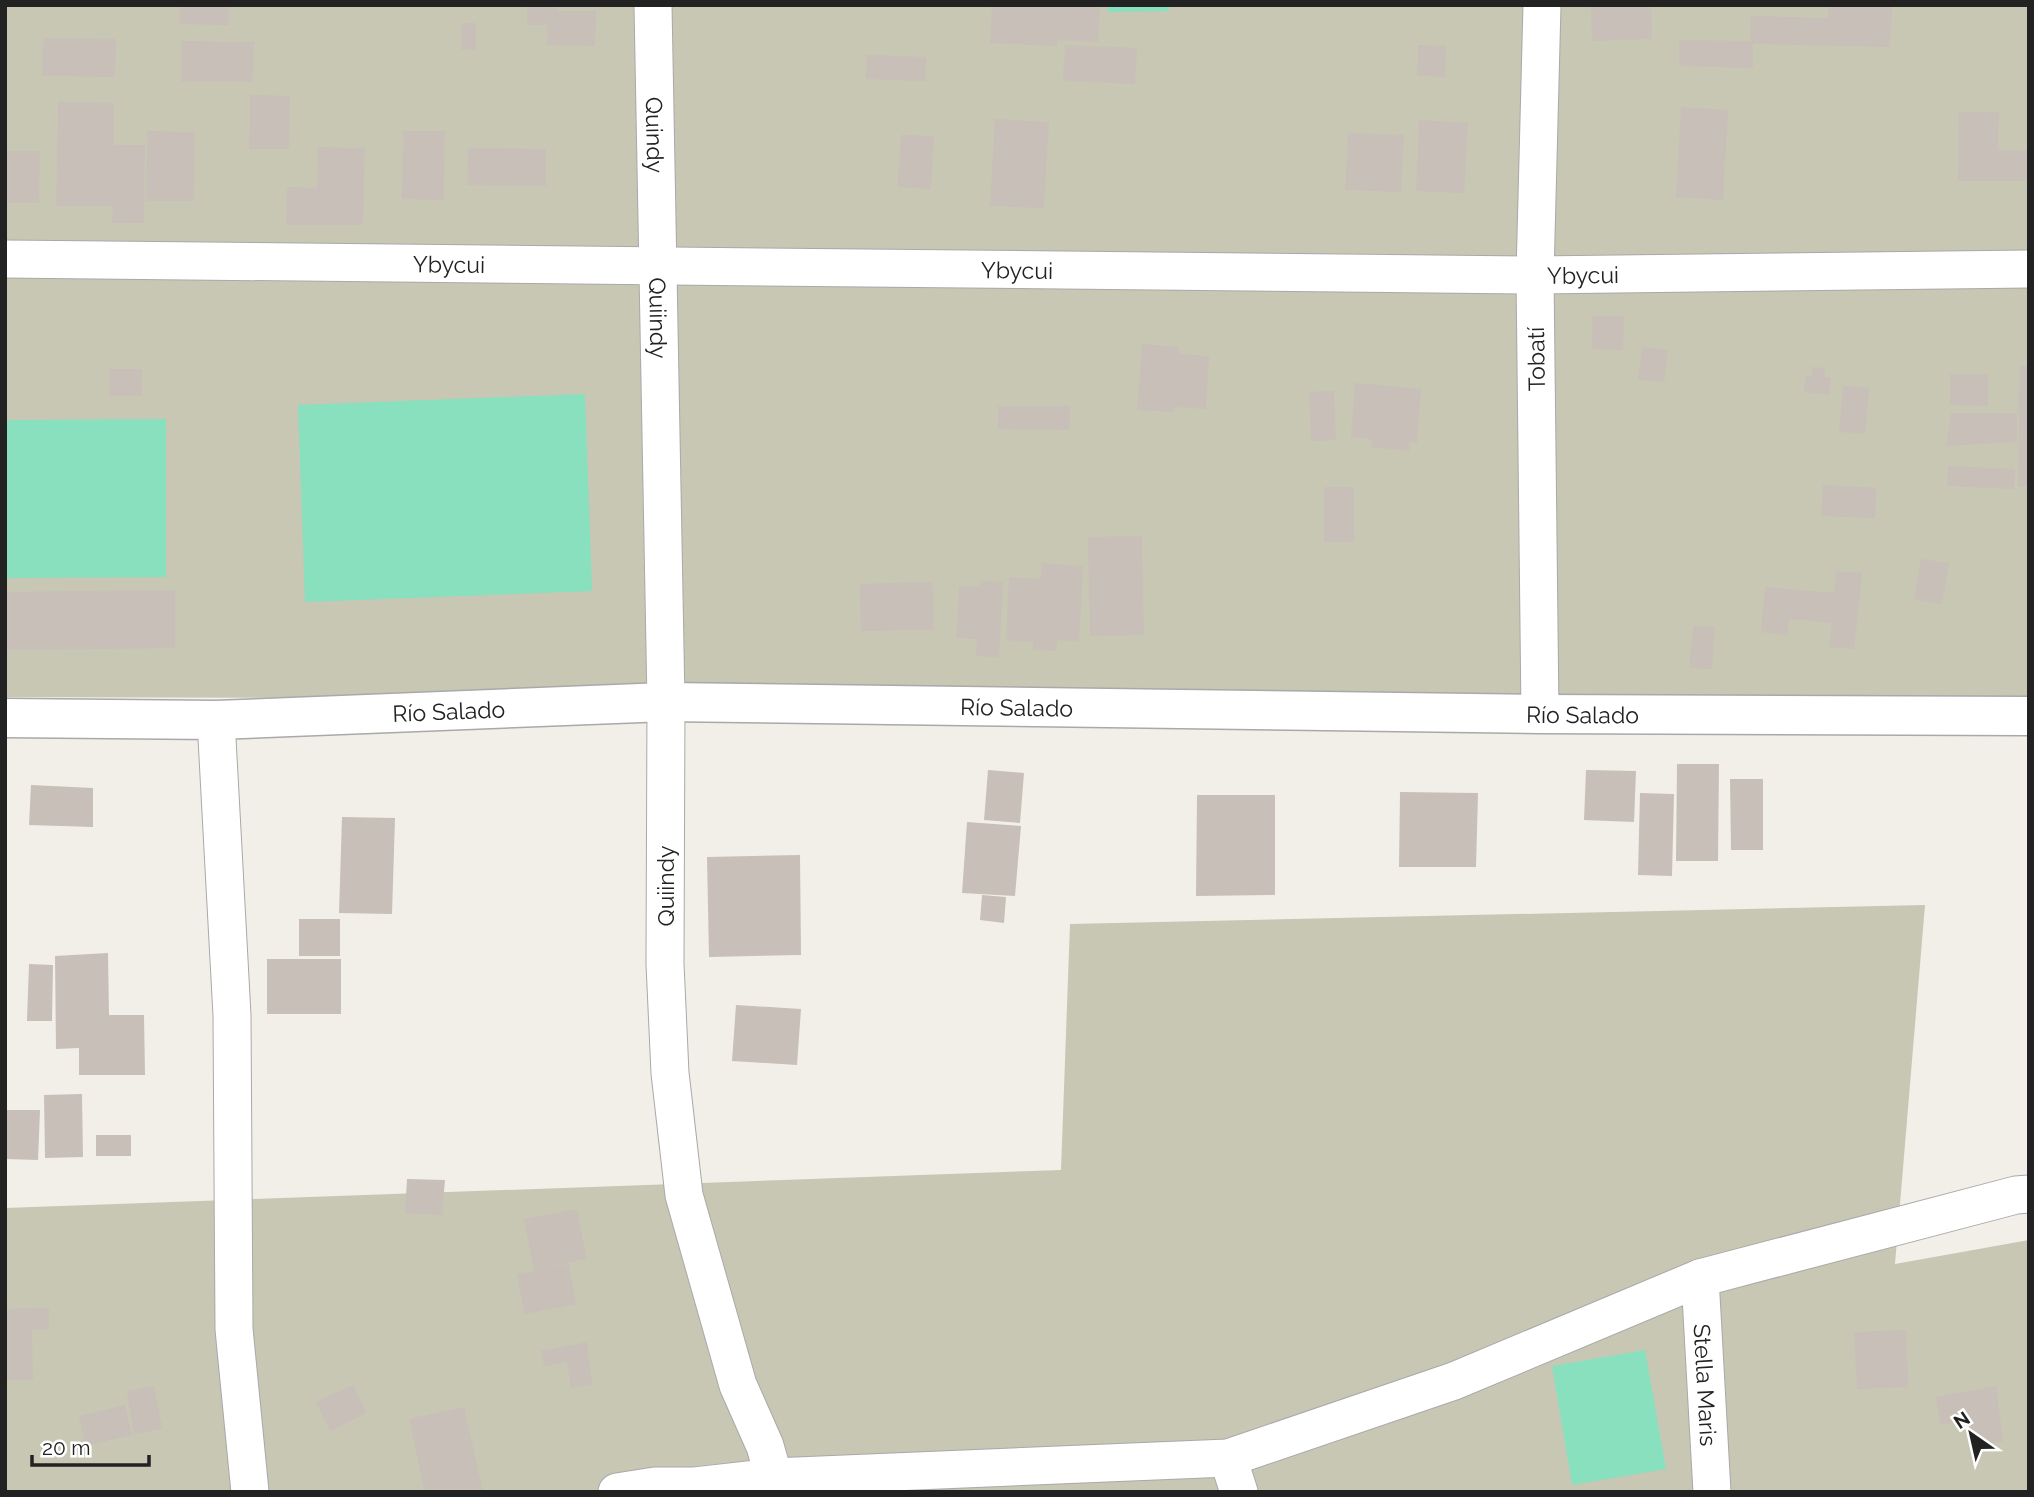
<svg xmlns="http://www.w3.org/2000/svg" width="2034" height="1497" font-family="Raleway,sans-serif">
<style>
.construction{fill:#c7c7b4}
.pitch{fill:#88e0be}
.building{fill:#c7bfb8}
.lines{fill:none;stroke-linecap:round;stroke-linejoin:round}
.minor-casing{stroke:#a9a9a9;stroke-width:39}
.tertiary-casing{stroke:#a9a9a9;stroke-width:41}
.minor{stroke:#fff;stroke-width:37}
.tertiary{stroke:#fff;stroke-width:38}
.labels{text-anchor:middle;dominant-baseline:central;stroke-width:7;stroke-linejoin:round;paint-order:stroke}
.street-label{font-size:23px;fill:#222;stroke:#fff}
</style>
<rect width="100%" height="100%" fill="#f2efe9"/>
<!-- construction -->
<path class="construction" d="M5,5H2029V703L5,697Z
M1925,905L1895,1264L2029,1240V1492H5V1208L1061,1170L1070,924Z"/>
<!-- pitch -->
<path class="pitch" d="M1108,5H1169V11L1108,12Z
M585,394L592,591L305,602L298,405Z
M166,419V577L5,578V420Z
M1645,1350L1666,1469L1572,1485L1552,1366Z"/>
<!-- building -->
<path class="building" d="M179,5H229V25L179,24Z
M527,5H557V11H596L595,46L547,45V25H527Z
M992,5H1059L1100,8L1098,42L1057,40V46L990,43Z
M1591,5H1651L1652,39L1592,41Z
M1829,5H1892L1890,47L1753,44V68L1679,66V40L1750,41L1751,16L1828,18Z
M461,23H476V50H461Z
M43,38L116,39L115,77L42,76Z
M181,41L254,42L253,82H181Z
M1065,45L1137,48L1135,84L1063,81Z
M1418,45L1446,46L1445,77L1417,76Z
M867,55L926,57L925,81L866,79Z
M250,95L290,96L289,149H249Z
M58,102L114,103V145H145L144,223H112L113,206H56Z
M1681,107L1728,110L1723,200L1676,197Z
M1959,112H1999L1998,150H2029V181H1958Z
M995,119L1049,122L1044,208L990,206Z
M1419,120L1468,123L1464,193L1416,191Z
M147,131L195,132L194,201H146Z
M403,131H445L444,200L402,199Z
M1348,133L1404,135L1401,192L1345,190Z
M901,135L934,136L931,189L897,187Z
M318,147L365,148L363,225H286L287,187L317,188Z
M468,148L546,149V186L467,185Z
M5,151H40L39,203H5Z
M1592,316H1624L1623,350L1592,349Z
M1142,344L1179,347V354L1209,356L1206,409L1175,407L1174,412L1137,410Z
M1642,347L1668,350L1664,382L1638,380Z
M2019,366H2029V486L2018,487Z
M1812,367L1825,368L1824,377L1831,378L1829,395L1804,392L1806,376H1812Z
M109,369H142V396H109Z
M1950,374H1988V406L1950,405Z
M1355,383L1421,389L1417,443L1410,442L1409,451L1370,447L1371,439L1351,437Z
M1843,386L1869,388L1865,434L1839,432Z
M1334,391L1336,440L1311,441L1309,392Z
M998,406H1070V430L998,429Z
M1951,413H2017V442L1946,446Z
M1948,466L2015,469L2014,489L1947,486Z
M1823,485L1876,488L1875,518L1821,516Z
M1324,487H1354V542H1324Z
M1142,536L1144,635L1090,636L1088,537Z
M1921,559L1949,563L1942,604L1914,599Z
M1042,563L1083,566L1079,641L1057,640L1056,651L1033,650V642L1006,641L1009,577L1041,579Z
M1836,571L1862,573L1854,649L1829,647L1832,623L1789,619L1787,635L1761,632L1765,587L1834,593Z
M980,581L1003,582L999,657L976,656L977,639L956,638L959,586L979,587Z
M933,582L934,630L861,631L860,584Z
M175,590V648L5,650V592Z
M1693,626L1715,627L1712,669L1689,668Z
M1677,764H1719L1718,861H1676Z
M988,770L1024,773L1020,823L984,820Z
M1586,770L1636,771L1634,822L1584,820Z
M1730,779H1763V850H1731Z
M31,785L93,788V827L29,825Z
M1400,792L1478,793L1476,867H1399Z
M1640,793L1674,794L1672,876L1638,875Z
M1197,795H1275V895L1196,896Z
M342,817L395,818L392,914L339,913Z
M967,822L1021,826L1015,896L962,893Z
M800,855L801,955L709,957L707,857Z
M982,895L1006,897L1004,923L980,920Z
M299,919H340V956H299Z
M108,953L109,1015H144L145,1075H79V1048L56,1049L55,956Z
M267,959H341V1014H267Z
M29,964L53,965L52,1021H27Z
M736,1005L801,1009L797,1065L732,1061Z
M82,1094L83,1157L45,1158L44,1095Z
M5,1110H40L38,1160L5,1159Z
M96,1135H131V1156H96Z
M407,1179L445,1180L442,1215L405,1213Z
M577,1209L587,1259L537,1269L569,1264L576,1304L524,1314L517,1274L534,1271L524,1219Z
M49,1308V1329L32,1330L33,1380H7L6,1309Z
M1906,1330L1908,1387L1857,1389L1854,1332Z
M587,1342L592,1384L571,1388L567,1362L544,1367L541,1351Z
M353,1385L367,1413L330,1431L316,1402Z
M154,1386L162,1429L134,1434L127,1391Z
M1996,1386L2003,1441L1972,1447L1968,1420L1940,1425L1936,1397Z
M125,1405L132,1435L85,1446L79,1416Z
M464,1407L483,1492H425L409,1419Z
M909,1489H959V1492H909Z"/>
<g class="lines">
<!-- minor casing -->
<g class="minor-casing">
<g id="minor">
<path id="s1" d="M653,5L666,702L665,964L670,1073L684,1195L738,1385L765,1446L778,1492"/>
<path id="s2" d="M5,259L1535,275L2029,269"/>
<path d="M1540,714L1535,275L1542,5"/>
<path d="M216,720L232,1015L234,1329L250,1492"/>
<path id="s3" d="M1700,1278L1712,1492"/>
<path d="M1228,1458L1239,1492"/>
<path d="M617,1492L655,1486H695L773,1477L1228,1458L1454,1381L1700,1278L2016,1195L2029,1194"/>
</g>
</g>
<!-- tertiary casing -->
<g class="tertiary-casing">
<g id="tertiary">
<path id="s4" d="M5,718L216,720L666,702L1540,714L2029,716"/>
</g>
</g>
<!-- minor -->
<use href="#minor" class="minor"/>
<!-- tertiary -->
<use href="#tertiary" class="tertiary"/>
</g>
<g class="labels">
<!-- street labels -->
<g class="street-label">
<text stroke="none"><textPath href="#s1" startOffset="130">Quindy</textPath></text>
<text stroke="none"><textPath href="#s2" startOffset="444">Ybycui</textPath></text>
<text stroke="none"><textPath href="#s2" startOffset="1012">Ybycui</textPath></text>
<text stroke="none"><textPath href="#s2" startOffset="1578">Ybycui</textPath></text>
<text stroke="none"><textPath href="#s1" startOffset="313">Quiindy</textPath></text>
<text transform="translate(1536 359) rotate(-91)">Tobatí</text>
<text stroke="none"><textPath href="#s4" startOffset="1012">Río Salado</textPath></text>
<text stroke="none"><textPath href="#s4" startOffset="444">Río Salado</textPath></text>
<text stroke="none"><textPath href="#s4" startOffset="1578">Río Salado</textPath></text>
<text transform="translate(665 886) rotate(-90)">Quiindy</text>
<text stroke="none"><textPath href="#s3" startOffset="107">Stella Maris</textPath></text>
</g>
</g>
<!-- border -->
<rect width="2034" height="1497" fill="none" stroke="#222222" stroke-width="14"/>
<!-- north arrow -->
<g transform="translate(1971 1434) rotate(326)" stroke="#ffffff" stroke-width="5" paint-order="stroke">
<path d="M0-5L12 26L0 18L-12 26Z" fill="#222222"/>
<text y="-10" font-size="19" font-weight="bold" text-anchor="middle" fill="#222222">N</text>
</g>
<!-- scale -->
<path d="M32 1455v10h117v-10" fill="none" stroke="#222222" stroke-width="3.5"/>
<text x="42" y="1455" font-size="21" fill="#222222" stroke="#ffffff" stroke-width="5" paint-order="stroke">20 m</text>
</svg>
